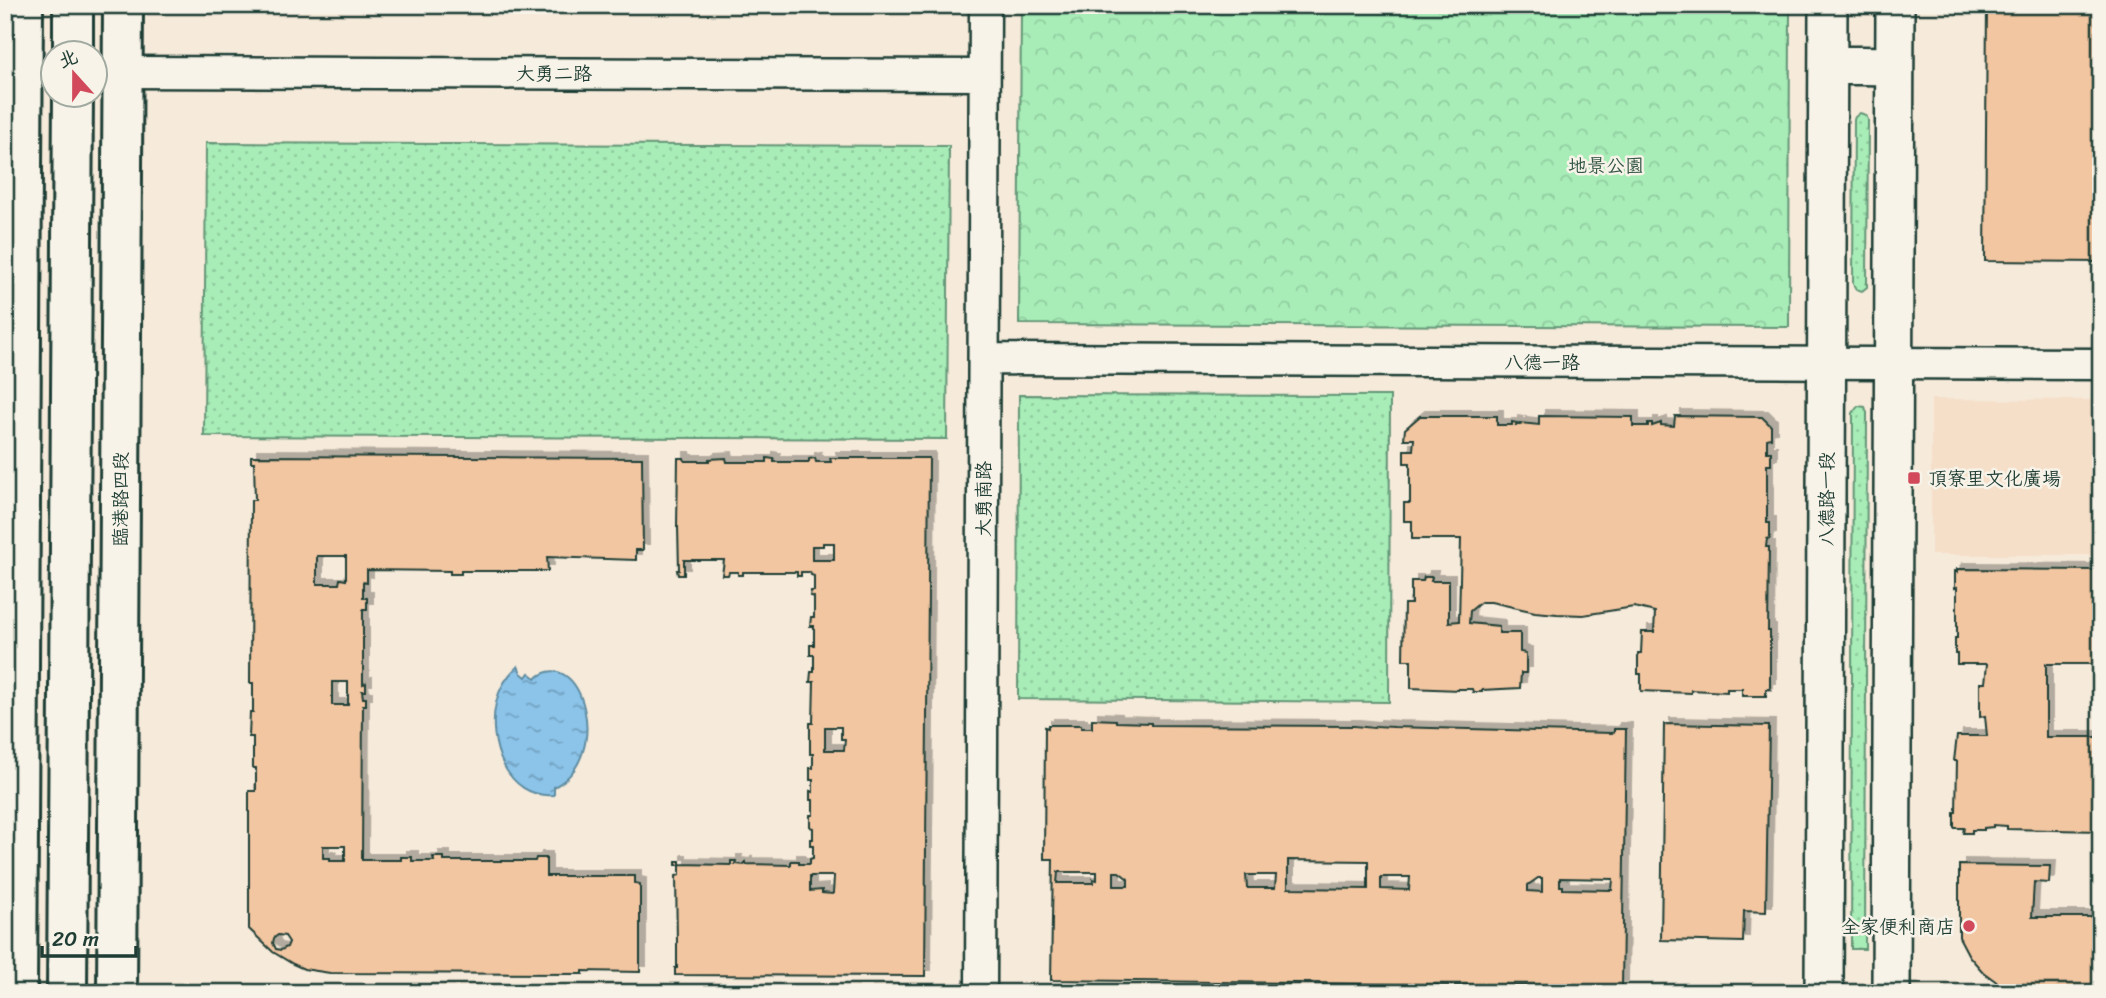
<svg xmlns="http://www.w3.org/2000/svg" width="2106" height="998" font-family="Sriracha,'LXGW WenKai TC',sans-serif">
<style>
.built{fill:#f5dfc9}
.grass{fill:url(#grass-dots);stroke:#649576;stroke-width:2}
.park{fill:url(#park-crowns);stroke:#649576;stroke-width:2}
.water{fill:url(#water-ripples);stroke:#608da1;stroke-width:2}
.building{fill:#f3c6a2;stroke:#1f3d34;stroke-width:2;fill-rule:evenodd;filter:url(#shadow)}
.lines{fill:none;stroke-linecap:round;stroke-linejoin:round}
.minor-casing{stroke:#1f3d34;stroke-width:35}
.tertiary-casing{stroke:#1f3d34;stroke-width:42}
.primary-casing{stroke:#1f3d34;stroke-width:44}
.minor{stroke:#f7f3e8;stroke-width:30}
.tertiary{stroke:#f7f3e8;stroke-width:37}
.primary{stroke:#f7f3e8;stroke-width:38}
.poi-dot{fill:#d1495b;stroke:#f7f3e8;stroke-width:2.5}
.labels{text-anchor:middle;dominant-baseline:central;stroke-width:5;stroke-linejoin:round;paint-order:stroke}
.street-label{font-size:19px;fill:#1f3d34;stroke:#f7f3e8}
.park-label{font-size:19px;fill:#345748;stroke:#f7f3e8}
.poi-label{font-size:19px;fill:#1f3d34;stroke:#f7f3e8;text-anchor:start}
</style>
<defs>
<pattern id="grass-dots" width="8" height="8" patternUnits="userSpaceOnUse" patternTransform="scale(1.75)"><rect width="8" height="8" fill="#a8edb8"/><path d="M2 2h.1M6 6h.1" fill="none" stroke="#90cc9f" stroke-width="1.8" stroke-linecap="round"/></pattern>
<pattern id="park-crowns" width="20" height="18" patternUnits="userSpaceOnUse" patternTransform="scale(1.75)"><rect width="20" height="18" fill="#a8edb8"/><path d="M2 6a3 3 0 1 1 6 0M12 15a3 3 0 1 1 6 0" fill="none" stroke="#90cc9f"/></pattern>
<pattern id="water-ripples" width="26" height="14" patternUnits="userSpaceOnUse" patternTransform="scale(1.75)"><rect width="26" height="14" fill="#8bc3e9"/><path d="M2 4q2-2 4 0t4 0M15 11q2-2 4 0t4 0" fill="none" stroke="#71a0be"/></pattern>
<filter id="shadow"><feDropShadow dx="6" dy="-6" stdDeviation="0" flood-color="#0004"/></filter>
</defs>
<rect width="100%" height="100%" fill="#f6eada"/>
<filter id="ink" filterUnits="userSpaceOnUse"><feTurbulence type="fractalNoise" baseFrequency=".0143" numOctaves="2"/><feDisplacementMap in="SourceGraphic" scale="14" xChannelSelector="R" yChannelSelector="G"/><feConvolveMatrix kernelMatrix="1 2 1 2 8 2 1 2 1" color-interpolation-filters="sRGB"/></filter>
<g filter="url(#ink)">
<!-- built -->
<path class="built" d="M1931,399L2101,400V555H1931Z"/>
<!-- grass -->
<path class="grass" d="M1860,113L1866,115L1868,120L1867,284V287L1862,291L1856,289L1853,284L1854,120L1855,117Z
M206,143L949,146L947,439L204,436Z
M1019,395L1390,396L1389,702L1018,699Z
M1858,406L1865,407L1867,413L1865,949H1851L1853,413Z"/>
<!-- park -->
<path class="park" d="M1021,5H1790L1789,327L1019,324Z"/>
<!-- water -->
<path class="water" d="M518,666L521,673L526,677L529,673L536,678C579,643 615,755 554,787V795C506,799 487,742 496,703C499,689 507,676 518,666Z"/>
<!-- building -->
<path class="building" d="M1987,5H2101V262L1985,261Z
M1420,416H1497V425H1512V422L1517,423L1516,425H1521L1520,423L1539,425V416L1633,417V426H1648V423H1652V426L1661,423V425L1674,426L1675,416L1762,417L1771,426V438L1767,439V452H1771V465H1767V523H1770V538L1767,539L1766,547H1769L1768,631H1770V689H1766V696H1742V689H1727V692L1691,690V693L1641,691V674H1638V653H1641L1642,632H1654L1655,612L1634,607L1583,615L1557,614L1535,612L1491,602H1481L1470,611L1469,623L1499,626V633H1520V652L1526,653V673H1521L1520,688L1482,690V692H1473L1472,689H1458V690L1411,688V660H1403L1404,604H1411V581H1423L1424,577H1432L1431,581H1449V622L1459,621L1461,539H1412V521H1404V503H1410V463H1404V450H1413L1414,439H1404L1405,429Z
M251,456L642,458L643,550H636V560L547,557L548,571H461V574H450V571L367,570V583L363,582V598H367V609H363V684L366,683V691H362L363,698H366V705H363L362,860H401V857H412V861H434L433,857H444V861H535L536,858H546V876H635V883L640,884V972L583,971V974L330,973L304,969L293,964L273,952L249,929V791H256V768H253V737H249L250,712H253V683H250L251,500H255L254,462H251ZM317,556H346V580L340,579L339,584H317ZM332,682H348V705H332ZM323,846H345V861H330V858H323ZM278,935L285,936L289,942L287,947L281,950L276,949L273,943L274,938Z
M678,458H684L685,461H709V459L726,458L727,462H767V458L774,459V462H809V459L815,458L816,462H831L830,458H929L925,976L675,975V968H677V942L676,876L680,875V865H676V861H680V864L731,865V861H736L735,864L744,865L746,861V864L791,865V861H799V864H810V859L813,858V845H810V839H813V828L810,827V815H813V800H810V791L813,792V780H810V768H813V754H810V723H813L814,682H810L811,672H814V655H810V645H814V626H810L811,617H814V597L810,596L811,591H814V576L811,575L810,572H801V576H797V572H743V575H738V572H729L728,575H722L724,560H684V575H678L677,570H679L678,527H677ZM823,543H834V560H812V546H823ZM825,727H841V739H845L844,750H825ZM810,876H834L833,894L822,893V890L810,891Z
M1957,569L2101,570V664H2046V737H2101V831L2007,829V826L1993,825V827L1984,828V830H1972V833H1963L1964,828H1954V812H1956L1957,761H1954L1957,736H1987L1985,716L1980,717V683H1985L1987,664H1957V654H1955V638H1957V587L1955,588V571L1957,572Z
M1092,719L1116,720V722L1151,723V725L1354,726L1374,728L1375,726L1394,727L1612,733L1614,732V729H1626L1622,987L1051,980L1053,859H1044L1045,727L1048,728V725H1081V728H1092ZM1288,860L1368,861V889L1288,888ZM1058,872H1097V880L1093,879V883H1057ZM1114,872H1119L1128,879V886H1114ZM1246,875H1276L1275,888H1247ZM1381,877H1410L1409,890L1381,889ZM1538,878H1542V892L1528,891V885ZM1560,878L1613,879L1612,890L1563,889V886H1560Z
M1664,724L1769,726L1766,912L1744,911L1743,942L1661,940Z
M1959,865L2050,866L2049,883L2034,882L2032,917H2101V993L2016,991L1998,983L1983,972L1969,956L1959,937Z"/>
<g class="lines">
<!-- minor casing -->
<g class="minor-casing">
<path id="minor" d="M123,72L984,75
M984,359L2101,364
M981,993L985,5"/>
</g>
<!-- tertiary casing -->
<g class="tertiary-casing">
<path id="tertiary" d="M1828,65L1894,66
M1824,993L1828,5
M1891,993L1895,5"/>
</g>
<!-- primary casing -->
<g class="primary-casing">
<path id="primary" d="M73,52V5
M17,993L23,5
M67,993L73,94
M117,993L123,5"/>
</g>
<!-- minor -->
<use href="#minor" class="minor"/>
<!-- tertiary -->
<use href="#tertiary" class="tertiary"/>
<!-- primary -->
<use href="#primary" class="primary"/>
</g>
</g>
<!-- markers -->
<g class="poi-dot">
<rect x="1907" y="471" width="14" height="14" rx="3.5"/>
<circle cx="1969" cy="926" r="7"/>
</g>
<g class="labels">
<!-- street labels -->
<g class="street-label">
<text x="554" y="73">大勇二路</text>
<text x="1542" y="362">八德一路</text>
<text transform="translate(120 499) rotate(-90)">臨港路四段</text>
<text transform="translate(983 499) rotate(-90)">大勇南路</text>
<text transform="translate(1826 499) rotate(-90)">八德路一段</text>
</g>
<!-- park labels -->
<g class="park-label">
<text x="1606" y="165">地景公園</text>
</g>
<!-- poi labels -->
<g class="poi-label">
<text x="1928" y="478">頂寮里文化廣場</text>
<text x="1955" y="926" text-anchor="end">全家便利商店</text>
</g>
</g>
<!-- margin -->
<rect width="2106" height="998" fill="none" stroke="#f7f3e8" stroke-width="28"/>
<rect x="14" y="14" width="2078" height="970" fill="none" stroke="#1f3d34" stroke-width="2.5" filter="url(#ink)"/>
<!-- north arrow -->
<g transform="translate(74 74) rotate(339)"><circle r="33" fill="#f7f3e8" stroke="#a1aaa0" stroke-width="2"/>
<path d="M0-5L12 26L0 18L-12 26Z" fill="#d1495b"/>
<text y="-10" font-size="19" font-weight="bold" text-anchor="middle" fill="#1f3d34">北</text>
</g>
<!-- scale -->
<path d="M42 946v10h94v-10" fill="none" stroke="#1f3d34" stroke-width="3.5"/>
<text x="52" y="946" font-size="21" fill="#1f3d34" stroke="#f7f3e8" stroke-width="5" paint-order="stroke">20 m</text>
</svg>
